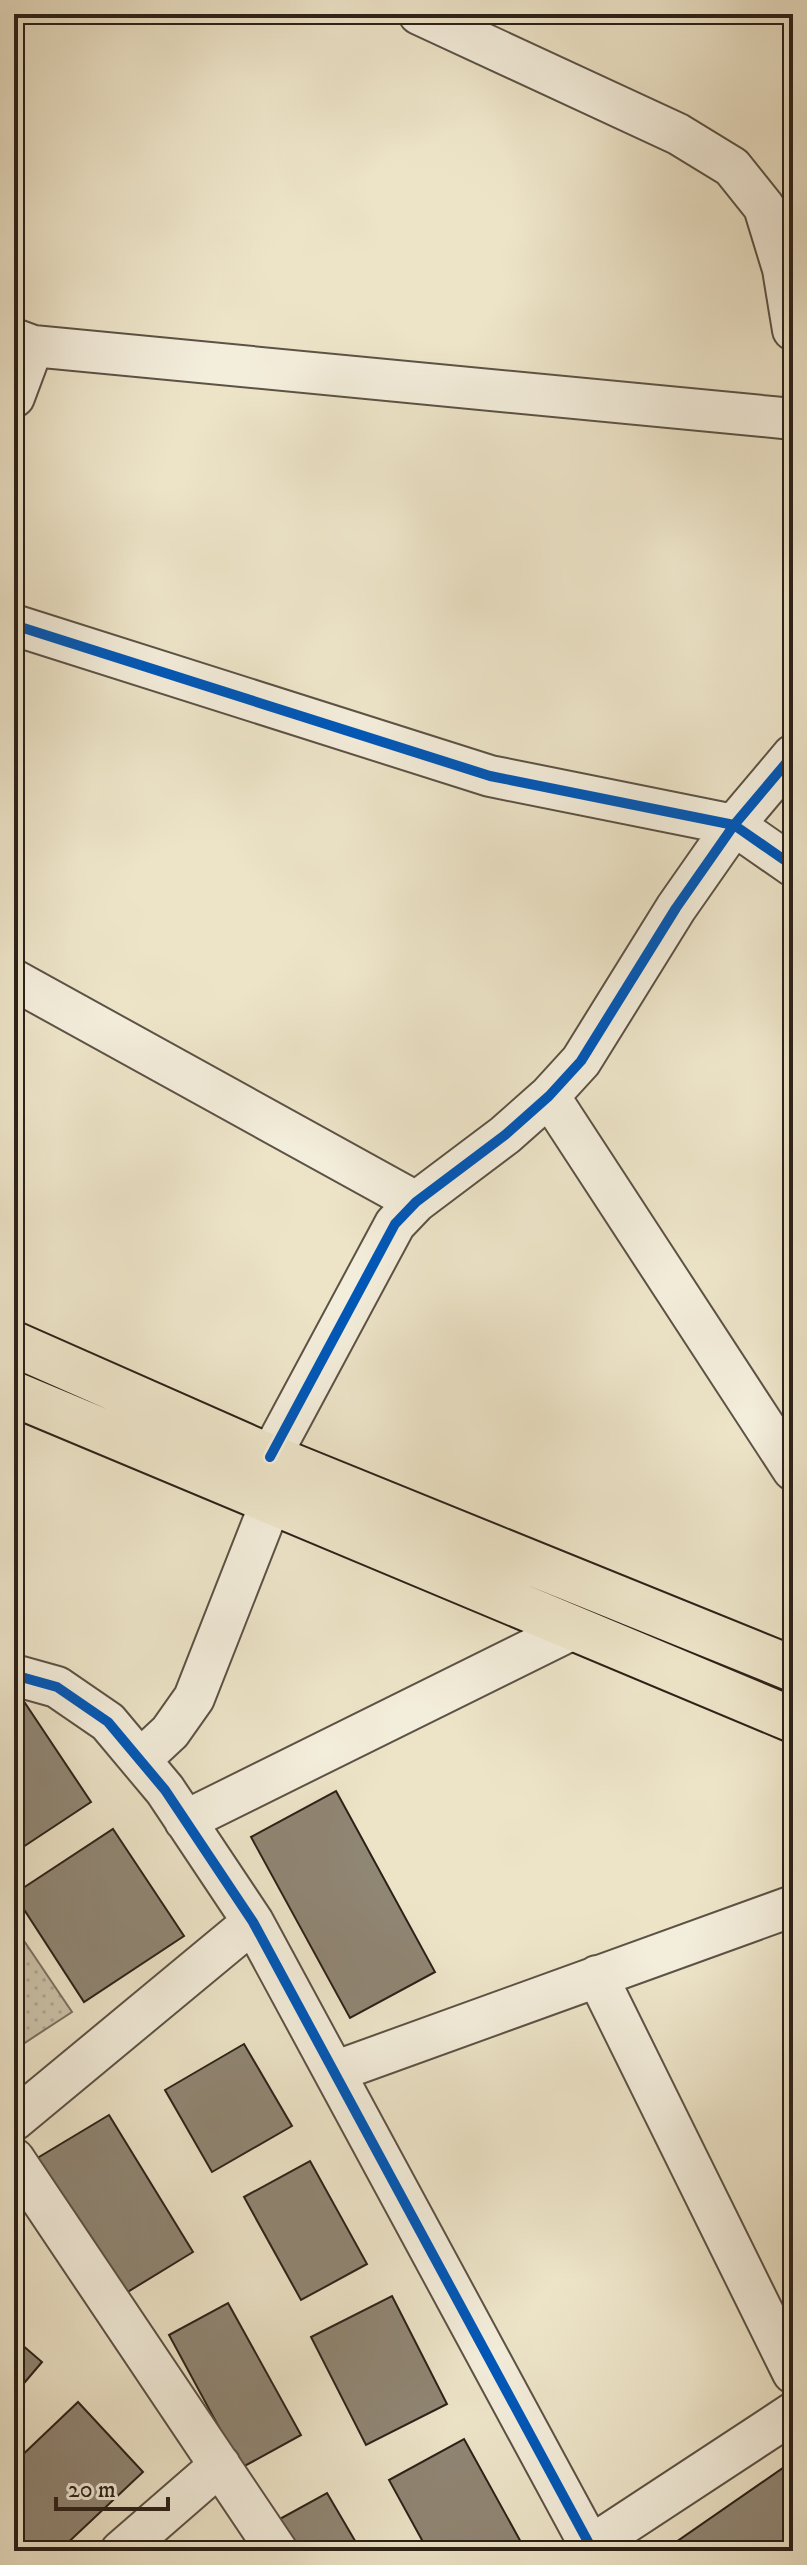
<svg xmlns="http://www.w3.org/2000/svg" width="807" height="2565" font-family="'IM FELL DW Pica',serif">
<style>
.park{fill:url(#park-dots);stroke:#7c7262;stroke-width:2}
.building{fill:#908674;stroke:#2b2119;stroke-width:2}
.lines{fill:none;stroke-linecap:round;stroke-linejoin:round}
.minor-casing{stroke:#5c5245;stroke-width:44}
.major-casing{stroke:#2b2119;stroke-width:48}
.minor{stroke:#f3eddb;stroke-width:40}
.major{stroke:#ede4c8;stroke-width:44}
.cycleway-casing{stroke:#f3eddb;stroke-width:15}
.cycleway{stroke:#0057b8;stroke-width:10}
</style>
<defs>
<pattern id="park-dots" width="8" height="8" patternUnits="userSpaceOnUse" patternTransform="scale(2)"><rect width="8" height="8" fill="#ccc3aa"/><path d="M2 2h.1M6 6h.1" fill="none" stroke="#afa792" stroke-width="1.8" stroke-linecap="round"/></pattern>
</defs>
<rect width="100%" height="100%" fill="#ede4c8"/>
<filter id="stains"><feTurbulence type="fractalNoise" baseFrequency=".0025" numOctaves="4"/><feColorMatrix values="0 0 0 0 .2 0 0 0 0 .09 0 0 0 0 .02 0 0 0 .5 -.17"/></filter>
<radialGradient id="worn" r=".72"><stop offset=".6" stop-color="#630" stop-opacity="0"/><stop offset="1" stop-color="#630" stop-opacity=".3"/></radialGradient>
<!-- park -->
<path class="park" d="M14,1926L72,2012L23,2044L14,2030Z"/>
<!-- building -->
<path class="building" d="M17,1691L91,1802L14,1853V1693Z
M336,1791L435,1972L350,2018L251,1837Z
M113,1829L184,1936L84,2002L14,1894Z
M244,2044L292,2126L212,2172L165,2090Z
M109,2115L193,2252L103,2307L19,2169Z
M310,2161L367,2264L301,2300L244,2197Z
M392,2296L447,2404L366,2445L311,2337Z
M228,2303L301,2435L241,2468L169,2335Z
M14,2338L42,2362L14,2395Z
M78,2402L143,2472L59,2551H19L14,2546V2463Z
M464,2439L522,2544L508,2551H428L389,2480Z
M793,2461V2551H663Z
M327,2493L361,2551H295L278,2520Z"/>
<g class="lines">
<!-- minor casing -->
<g class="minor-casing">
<path id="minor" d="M419,14L678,134L732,167L764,207L783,269L793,330
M14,339L33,346L793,419
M14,397L33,346
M14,625L490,776L734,825L793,866
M14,980L416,1202
M549,1096L793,1470
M270,1457L395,1224L416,1202L505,1135L549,1096L581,1061L676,908L734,825L793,755
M14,1675L57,1687L108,1722L165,1790L253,1922L593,2551
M140,1760L170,1732L194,1698L271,1502
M185,1821L575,1628
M597,1976L793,2373
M334,2072L793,1906
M14,2120L253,1922
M14,2159L277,2551
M121,2551L220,2465
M583,2551L793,2413"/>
</g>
<!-- major casing -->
<g class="major-casing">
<path id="major" d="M14,1344L270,1457L793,1669
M14,1394L793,1720"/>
</g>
<!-- minor -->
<use href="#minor" class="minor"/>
<!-- major -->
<use href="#major" class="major"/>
<!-- cycleway casing -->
<g class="cycleway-casing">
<path id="cycleway" d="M14,625L490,776L734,825L793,866
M270,1457L395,1224L416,1202L505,1135L549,1096L581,1061L676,908L734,825L793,755
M14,1675L57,1687L108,1722L165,1790L253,1922L593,2551"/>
</g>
<!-- cycleway -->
<use href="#cycleway" class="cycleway"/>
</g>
<!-- margin -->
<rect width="807" height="2565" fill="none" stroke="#ede4c8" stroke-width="48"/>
<rect x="16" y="16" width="775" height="2533" fill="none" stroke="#2b2119" stroke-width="4"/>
<rect x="24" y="24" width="759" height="2517" fill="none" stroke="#2b2119" stroke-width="2"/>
<!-- scale -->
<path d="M56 2497v12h112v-12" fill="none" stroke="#2b2119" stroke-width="4"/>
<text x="68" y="2497" font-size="24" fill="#2b2119" stroke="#f3eddb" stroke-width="6" paint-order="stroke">20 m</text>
<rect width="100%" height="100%" filter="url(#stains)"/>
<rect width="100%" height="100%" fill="url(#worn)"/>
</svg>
